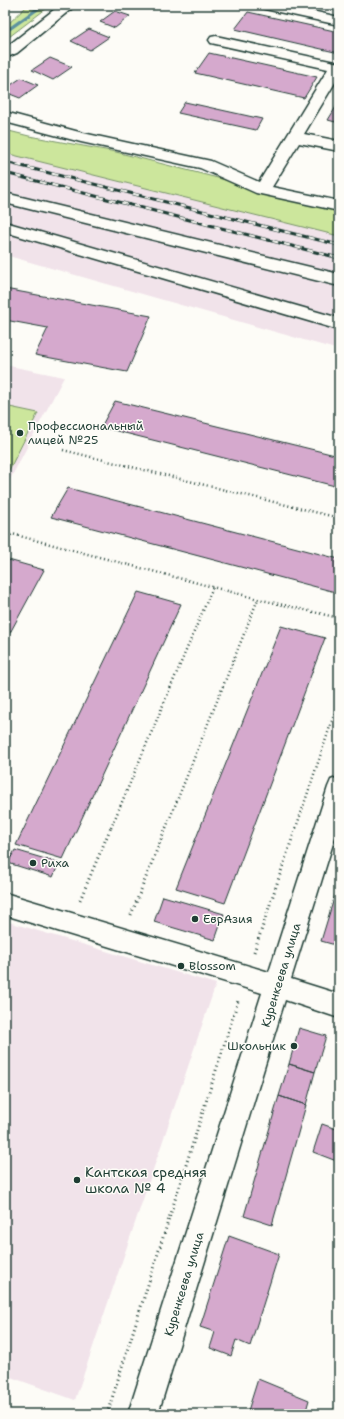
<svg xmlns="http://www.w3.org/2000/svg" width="344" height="1419" font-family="'Shantell Sans',sans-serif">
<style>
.built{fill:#f1e3ea}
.green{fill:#cce69c;stroke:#769268}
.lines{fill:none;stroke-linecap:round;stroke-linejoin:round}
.stream{fill:#5c929f;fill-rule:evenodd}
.building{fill:#d5a9cd;stroke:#1f3d34}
.minor-casing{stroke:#1f3d34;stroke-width:3}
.path-far1{stroke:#1f3d34;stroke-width:2.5;stroke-dasharray:1 3;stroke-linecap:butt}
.path{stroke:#1f3d34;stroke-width:3;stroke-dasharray:1 3.5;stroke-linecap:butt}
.minor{fill:#fdfcf7;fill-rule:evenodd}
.rail-casing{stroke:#1f3d34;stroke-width:3}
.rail{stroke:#fdfcf7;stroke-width:2;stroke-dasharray:6;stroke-linecap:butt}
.poi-dot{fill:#1f3d34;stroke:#fdfcf7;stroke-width:1.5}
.labels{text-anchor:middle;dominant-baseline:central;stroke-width:3;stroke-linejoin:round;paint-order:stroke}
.poi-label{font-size:12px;fill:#1f3d34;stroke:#fdfcf7;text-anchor:start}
.street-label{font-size:12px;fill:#1f3d34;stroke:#fdfcf7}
.near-poi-label{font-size:14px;fill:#1f3d34;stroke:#fdfcf7;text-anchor:start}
</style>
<rect width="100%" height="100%" fill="#fdfcf7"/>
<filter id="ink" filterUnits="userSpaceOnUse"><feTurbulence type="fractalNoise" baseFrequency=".025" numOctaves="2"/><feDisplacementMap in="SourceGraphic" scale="8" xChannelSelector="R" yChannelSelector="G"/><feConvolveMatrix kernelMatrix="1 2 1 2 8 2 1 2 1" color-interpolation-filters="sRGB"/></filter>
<g filter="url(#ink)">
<!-- built -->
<path class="built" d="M5,139L339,221V350L5,255Z
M5,365L64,377L5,489Z
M5,921L216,984L75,1400L5,1375Z"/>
<!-- green -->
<path class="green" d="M28,5H51L5,40V27Z
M5,130L29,136L116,152L339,209V236L5,153Z
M5,406L38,413L5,478Z"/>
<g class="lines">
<!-- stream -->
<path class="stream" d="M40,5H46L5,34V30Z"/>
</g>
<!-- building -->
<path class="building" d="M115,11L130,16L115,28L100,22Z
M248,12L339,32V53L235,29Z
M89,29L109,37L90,50L71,41Z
M209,53L317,77L304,98L195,73Z
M50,58L72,67L53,80L32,70Z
M21,78L38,85L20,98L5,92V89Z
M185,102L262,119L256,130L178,113Z
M339,102V123L328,120Z
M5,289L151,316L127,372L35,355L48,328L5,320Z
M115,401L339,456V487L101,427Z
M68,488L339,559V593L51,517Z
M5,559L44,570L5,642Z
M138,592L181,604L63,859L16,845Z
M281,626L325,638L225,903L176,888Z
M15,850L59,863L53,877L8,863Z
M339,882V946L321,941Z
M163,896L224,914L215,940L154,922Z
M299,1028L326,1036L315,1072L289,1064Z
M289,1064L315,1072L306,1105L279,1096Z
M279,1096L306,1105L272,1225L244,1216Z
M322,1124L339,1130V1162L313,1152Z
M229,1236L279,1254L250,1346L236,1340L231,1356L210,1348L215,1332L200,1327Z
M258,1379L309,1400L305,1414H247Z"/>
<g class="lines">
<!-- minor casing -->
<g class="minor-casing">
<path id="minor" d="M60,5H76L17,53L5,58V48Z
M258,5H285L339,17V25L260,8Z
M216,36L339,63V76L304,134L339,141V151L299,143L272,187L339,201V211L256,193L200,168L81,142L5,122V112L83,133L211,161L259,182L328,69L211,43L209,40L211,37Z
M5,193L339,274V286L5,203Z
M5,222L339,318V330L5,232Z
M339,777V824L291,979L339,994V1018L285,1000L158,1414H128L262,993L5,915V893L269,972L328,787L331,780Z"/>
</g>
<!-- path-far1 -->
<path class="path-far1" d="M63,450L339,518
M5,541L12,534L258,599L339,618
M111,828L213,587
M166,828L258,599
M296,828L339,700"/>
<!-- path -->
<path class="path" d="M80,900L111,827
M131,915L166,827
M254,952L296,827
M107,1414L238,1001"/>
<!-- minor -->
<use href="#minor" class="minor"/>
<!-- rail casing -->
<g class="rail-casing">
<path id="rail" d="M5,162L339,245
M5,173L339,258"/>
</g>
<!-- rail -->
<use href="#rail" class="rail"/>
</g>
</g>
<!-- markers -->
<g class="poi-dot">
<circle cx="20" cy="433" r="4"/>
<circle cx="33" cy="863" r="4"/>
<circle cx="195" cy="919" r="4"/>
<circle cx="181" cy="966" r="4"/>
<circle cx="294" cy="1046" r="4"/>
<circle cx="77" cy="1180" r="4"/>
</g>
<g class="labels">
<!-- poi labels -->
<g class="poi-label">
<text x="28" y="426">Профессиональный<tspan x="28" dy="14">лицей №25</tspan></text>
<text x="41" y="863">Риха</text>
<text x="203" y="919">ЕврАзия</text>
<text x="189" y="966">Blossom</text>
<text x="286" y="1046" text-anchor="end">Школьник</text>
</g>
<!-- street labels -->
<g class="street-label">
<text transform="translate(281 975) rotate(-73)">Куренкеева улица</text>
<text transform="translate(184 1284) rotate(-73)">Куренкеева улица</text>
</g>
<!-- near-poi labels -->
<g class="near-poi-label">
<text x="85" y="1172">Кантская средняя<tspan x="85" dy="16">школа № 4</tspan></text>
</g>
</g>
<!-- margin -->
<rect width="344" height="1419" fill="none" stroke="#fdfcf7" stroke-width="20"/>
<rect x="10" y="10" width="324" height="1399" fill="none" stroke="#1f3d34" stroke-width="1.5" filter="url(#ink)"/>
</svg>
